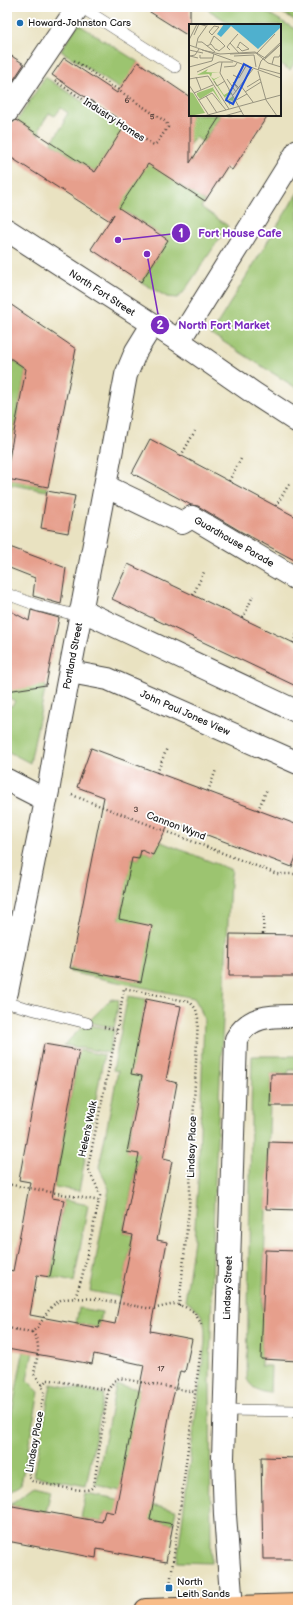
<svg xmlns="http://www.w3.org/2000/svg" width="305" height="1617" font-family="'Balsamiq Sans',sans-serif">
<style>
.green{fill:#9cc470;stroke:#5c7046}
.building{fill:#e69f8c}
.lines{fill:none;stroke-linecap:round;stroke-linejoin:round}
.lane-casing{stroke:#3b3a35;stroke-width:12}
.street-casing{stroke:#3b3a35;stroke-width:24}
.primary-casing{stroke:#3b3a35;stroke-width:24}
.path{stroke:#3b3a35;stroke-width:2.5;stroke-dasharray:1 3;stroke-linecap:butt}
.lane{stroke:#fff;stroke-width:11}
.street{stroke:#fff;stroke-width:22}
.primary{stroke:#f8bd89;stroke-width:22}
.poi-dot{fill:#1f6fb2;stroke:#fff;stroke-width:1.5}
.labels{text-anchor:middle;dominant-baseline:central;stroke-width:3.5;stroke-linejoin:round;paint-order:stroke}
.number-label{font-size:8px;fill:#4e3d38}
.poi-label{font-size:10px;fill:#1c1c1c;stroke:#fff;text-anchor:start}
.street-label{font-size:10px;fill:#1c1c1c;stroke:#fff}
.inset-road{fill:none;stroke:#97937f;stroke-width:1}
.view{fill:#1d4ed8;fill-opacity:0.15;stroke:#1d4ed8;stroke-width:2}
.inset-edge{fill:none;stroke:#1c1c1c;stroke-width:2}
.leader{fill:none;stroke:#7b2cbf;stroke-width:1.5}
.callout-dot{fill:#7b2cbf;stroke:#fff;stroke-width:1.5}
.mark-label{font-size:12px;text-anchor:middle;font-weight:bold;fill:#fff}
.callout-label{font-size:11px;text-anchor:middle;font-weight:bold;fill:#7b2cbf;stroke:#fff;stroke-width:3.5;stroke-linejoin:round;paint-order:stroke}
</style>
<rect width="100%" height="100%" fill="#fff"/>
<filter id="ink" filterUnits="userSpaceOnUse"><feTurbulence type="fractalNoise" baseFrequency=".025" numOctaves="2"/><feDisplacementMap in="SourceGraphic" scale="8" xChannelSelector="R" yChannelSelector="G"/><feConvolveMatrix kernelMatrix="1 2 1 2 8 2 1 2 1" color-interpolation-filters="sRGB"/></filter>
<filter id="wash" filterUnits="userSpaceOnUse"><feTurbulence type="fractalNoise" baseFrequency=".012" numOctaves="4" result="noise"/><feDisplacementMap in="SourceGraphic" scale="16" xChannelSelector="R" yChannelSelector="G"/><feGaussianBlur stdDeviation="0.9" result="paint"/><feColorMatrix in="noise" values="0 0 0 0 0 0 0 0 0 0 0 0 0 0 0 0 0 1.4 0 .05"/><feComposite in="paint" operator="in"/></filter>
<g filter="url(#wash)">
<rect width="100%" height="100%" fill="#e9e2c1"/>
<!-- green -->
<path class="green" d="M204,7H258L298,31V57L290,70L280,64V25H232Z
M272,7H298V22Z
M78,24L138,62L133,70L151,71L165,80L161,86L190,115H221L203,142L195,137L183,154L192,160L177,183L205,201L201,207L228,226L183,293L177,298L167,297L141,282L168,240L147,226L141,234L143,223L126,212L122,218L99,166L95,172L51,143L65,122L63,121L68,113L61,108L55,116L49,113L39,129L40,130L39,135L17,121L45,77L150,146L120,89L61,51Z
M298,192V389L211,334Z
M7,356L26,370L7,469Z
M7,479L48,487L47,491L7,484Z
M7,668L46,685L30,763L7,751V705L12,706L15,701L7,697Z
M136,832L232,870L230,882L214,1198L210,1380L211,1563L177,1562L205,1342C205,1321 204,1311 185,1301L194,1240L198,1183L204,1020L200,1008L194,998L70,972V968L141,982L119,919L131,858L139,859L141,850L153,855L157,847Z
M128,996L146,999L132,1073L142,1076L127,1151L139,1154L123,1233L133,1235L121,1297L90,1291L109,1189L99,1167L118,1071L113,1070Z
M111,999L119,1000L114,1028L88,1022Z
M85,1024L114,1030L109,1053L64,1045Z
M79,1050L104,1055L79,1191L54,1187Z
M252,1056H298V1070H289L288,1074H271L268,1160L298,1178L267,1188L262,1310L298,1312L281,1334H262L261,1366H271L270,1393C260,1392 252,1389 247,1379Z
M64,1200L88,1205L74,1282L50,1277Z
M79,1308L102,1312L99,1328L76,1323Z
M25,1343L33,1352L27,1380L39,1392L21,1484L7,1494V1438Z
M51,1384L104,1394L86,1486L34,1476Z
M116,1385L140,1389L120,1490L96,1485Z
M34,1487L51,1491L46,1512L9,1505Z
M86,1493L176,1510L173,1524L105,1512L102,1522L81,1518Z"/>
<g id="blocks">
<!-- building -->
<path class="building" d="M142,7H190V37Z
M7,53L24,64L7,90Z
M64,58L117,93L138,62L190,97V163L221,115H268L232,170L227,167L205,201L148,164L119,208L168,240L141,282L91,249L114,214L110,221L7,155V124L12,123L16,120L95,172L126,124L52,75Z
M7,302L76,349L48,487L7,479V469L26,369L7,356Z
M150,439L298,518V562L240,531L198,506L191,505L132,473Z
M47,491L75,496L68,533L41,528Z
M7,546L66,568L61,604L33,596L35,578L7,567Z
M128,564L298,645V687L112,599Z
M7,609L29,621L31,610L59,618L46,685L7,691Z
M91,748L298,825V852L292,867L170,821L153,855L141,850L139,859L132,858L119,919L152,926L141,982L70,968L104,797L77,787Z
M230,934L298,935V976H229Z
M146,999L181,1006L166,1080L177,1083L163,1159L172,1161L157,1240L167,1242L150,1331L192,1339L185,1372L180,1371L172,1401L150,1520L173,1524L166,1562L97,1549L96,1558L7,1541V1505L102,1522L105,1511L115,1513L144,1365L94,1354L92,1364L7,1349V1269L13,1271L30,1182L19,1180L44,1044L79,1050L52,1198L64,1200L50,1277L37,1275L30,1315L99,1328L100,1321L115,1324L133,1235L123,1233L139,1154L127,1152L142,1076L131,1074Z
M271,1074H298V1106H270Z
M269,1142L298,1143V1210L266,1209Z
M265,1250L298,1251V1361L261,1359Z
M261,1457L298,1458V1559H263Z"/>
</g>
</g>
<g filter="url(#ink)">
<use href="#blocks" fill-opacity="0" stroke="#3b3a35" stroke-width="1"/>
<g class="lines">
<!-- lane casing -->
<g class="lane-casing">
<path id="lane" d="M81,7L175,67
M7,594L39,606L80,616
M7,1003L87,1023
M223,1410L298,1411"/>
</g>
<!-- street casing -->
<g class="street-casing">
<path id="street" d="M7,112L78,7
M7,230L179,341L255,394L298,422
M179,341L298,150
M105,486L182,523L192,517L298,580
M81,610L298,712
M70,672L108,679L298,763
M7,780L46,800
M7,992L49,786L56,744L126,375L136,351L152,325
M232,1608L225,1515L223,1458L236,1039C250,1014 273,1016 298,1016"/>
</g>
<!-- primary casing -->
<g class="primary-casing">
<path id="primary" d="M146,1610L298,1605"/>
</g>
<!-- path -->
<path class="path" d="M55,81L152,144L154,145L157,143L168,127L166,122L72,59
M181,456L195,431
M229,481L242,457
M276,506L289,484
M193,595L204,572
M243,618L253,596
M293,643L298,631
M157,773L167,748
M208,791L216,770
M72,795L277,874H298
M258,810L267,789
M263,934L264,911
M104,1027L117,1030
M7,1184L100,1201
M75,1298L98,1299L152,1309L175,1304L185,1307L194,1312L202,1325
M7,1328L32,1332C44,1323 46,1308 59,1301C63,1298 70,1299 75,1298L82,1277L100,1196C98,1185 90,1177 88,1166L117,1030L124,988L190,1002L196,1009L198,1018L189,1209L179,1306
M32,1332C43,1344 36,1360 34,1374L42,1385L44,1392L29,1470V1477L32,1481C42,1483 83,1493 90,1489C92,1488 93,1487 94,1485L108,1390L114,1381L119,1378L195,1392
M42,1385L47,1380H51L108,1390
M170,1585L201,1348"/>
<!-- lane -->
<use href="#lane" class="lane"/>
<!-- street -->
<use href="#street" class="street"/>
<!-- primary -->
<use href="#primary" class="primary"/>
</g>
</g>
<!-- markers -->
<g class="poi-dot">
<circle cx="20" cy="23" r="4"/>
<rect x="165" y="1584" width="8" height="8" rx="2"/>
</g>
<g class="labels">
<!-- number labels -->
<g class="number-label">
<text x="127" y="100">6</text>
<text x="152" y="116">5</text>
<text x="136" y="809">3</text>
<text x="161" y="1368">17</text>
</g>
<!-- poi labels -->
<g class="poi-label">
<text x="28" y="23">Howard-Johnston Cars</text>
<text x="177" y="1582">North<tspan x="177" dy="12">Leith Sands</tspan></text>
</g>
<!-- street labels -->
<g class="street-label">
<text transform="translate(114 120) rotate(33)">Industry Homes</text>
<text transform="translate(102 293) rotate(33)">North Fort Street</text>
<text transform="translate(234 542) rotate(30)">Guardhouse Parade</text>
<text transform="translate(73 656) rotate(-79)">Portland Street</text>
<text transform="translate(185 713) rotate(24)">John Paul Jones View</text>
<text transform="translate(176 826) rotate(21)">Cannon Wynd</text>
<text transform="translate(88 1129) rotate(-78)">Helen's Walk</text>
<text transform="translate(192 1147) rotate(-88)">Lindsay Place</text>
<text transform="translate(228 1288) rotate(-88)">Lindsay Street</text>
<text transform="translate(35 1442) rotate(-80)">Lindsay Place</text>
</g>
</g>
<!-- overview -->
<g transform="translate(189 24)">
<rect width="92" height="92" fill="#e9e2c1"/>
<path d="M19,45L17,48L31,49H23L22,53L25,55L32,52L25,56L35,71L40,68L39,65L43,70L36,73L39,76L44,72L45,77L39,76L42,83L20,50L8,51ZM25,63L24,64L34,81L24,67L11,75L8,71V69ZM0,68L4,69L16,89L0,92Z" fill="#9cc470"/>
<path d="M35,0H92V3L69,25L42,2L32,13L28,10Z" fill="#4fb0ce"/>
<path class="inset-road" d="M25,2L30,3L23,11L20,8ZM5,11L10,0L17,2M0,16L8,0M9,18H13L26,28M41,19L49,10M21,20L25,12L31,17M0,21L92,54M18,22L22,20L27,26M7,23L9,14L19,0M48,24L51,18L60,25L53,27L49,23M27,25L30,27L36,22L31,17M0,26L14,29M13,26L31,30L66,28L76,34L92,20M41,26L38,23L41,19L50,29M68,29L86,10M41,30L67,29L79,39L92,43M11,31V34H24M45,32L65,31L67,43M9,34L1,32L6,31L10,25M75,36L92,20M33,38L31,49L55,92M83,40L85,33H90L92,29M0,43L23,37L25,30M35,43L46,42L48,39M70,44L92,50M69,46L72,37L92,18M69,47L77,76L88,92M8,48L30,38H44M44,51L50,54L57,42M7,53L12,66M0,55L19,52L40,85M38,55L47,68M25,57L28,62L36,57M0,61L19,90M52,62L64,78M58,63L71,55M49,65L44,58L50,64M56,68L72,58M5,69L24,61M44,71L64,45M17,72L28,89M77,75L92,71M10,76L23,69L37,86M40,80L58,70M15,92L77,75M35,92L53,87"/>
<path class="view" d="M55,40L62,44L44,80L37,76Z"/>
<rect width="92" height="92" class="inset-edge"/>
</g>
<!-- callouts -->
<path class="leader" d="M118 240L181 233M147 254L160 325"/>
<g class="callout-dot">
<circle cx="118" cy="240" r="4"/>
<circle cx="147" cy="254" r="4"/>
<circle cx="181" cy="233" r="10"/>
<circle cx="160" cy="325" r="10"/>
</g>
<g class="mark-label">
<text x="181" y="237">1</text>
<text x="160" y="329">2</text>
</g>
<g class="callout-label">
<text x="240" y="237">Fort House Cafe</text>
<text x="224" y="329">North Fort Market</text>
</g>
<!-- margin -->
<rect width="305" height="1617" fill="none" stroke="#fff" stroke-width="24"/>
</svg>
